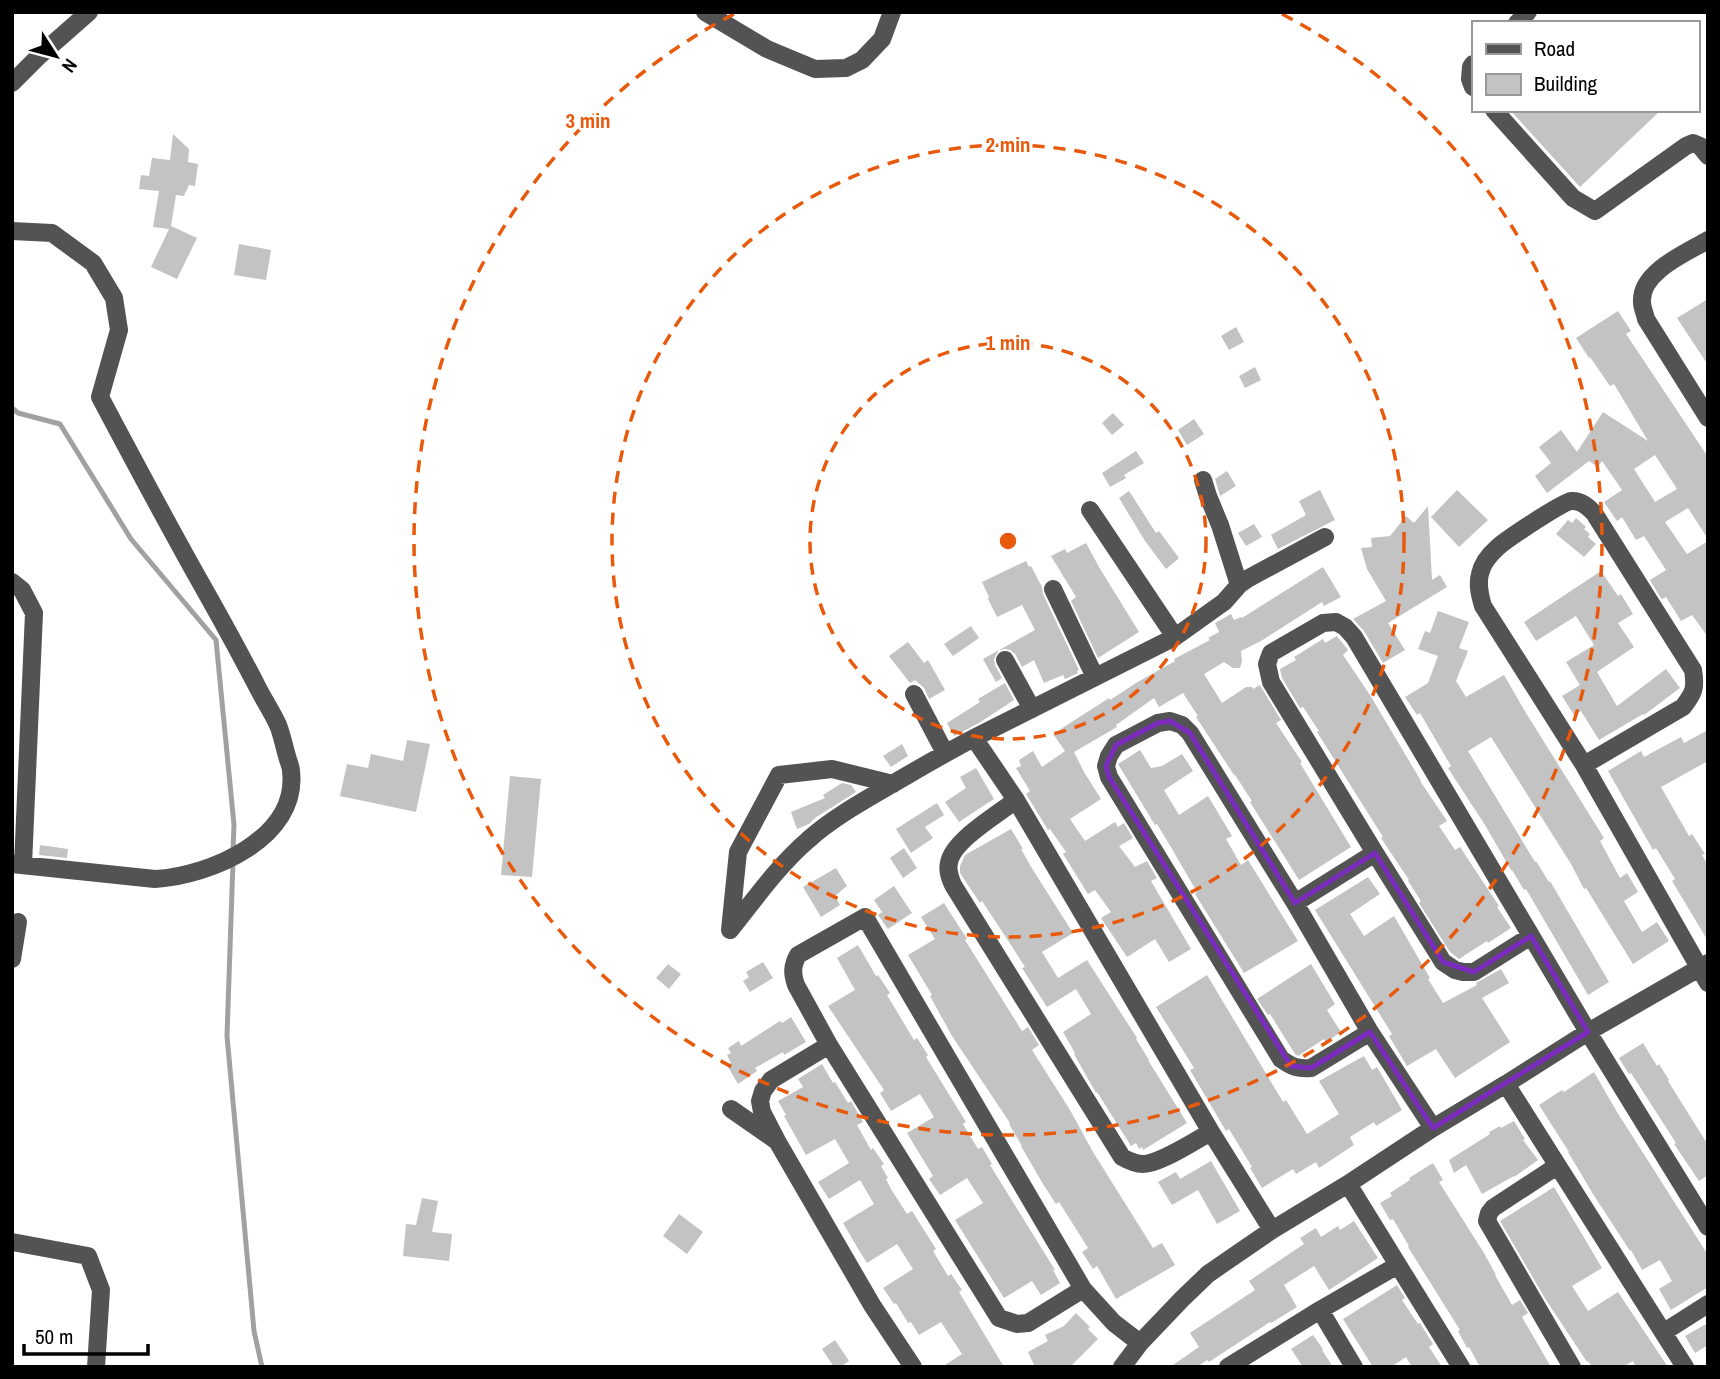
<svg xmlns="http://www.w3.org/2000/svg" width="1720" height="1379" font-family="'Archivo Narrow',sans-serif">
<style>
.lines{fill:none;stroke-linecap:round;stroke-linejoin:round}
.stream{stroke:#a1a1a1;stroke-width:5}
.building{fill:#c3c3c3;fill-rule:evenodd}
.minor{stroke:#535353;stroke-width:18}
.marked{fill:none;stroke:#7b2cbf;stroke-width:5;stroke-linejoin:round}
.ring{fill:none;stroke:#e8590c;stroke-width:3.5;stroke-dasharray:12 9}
.centre{fill:#e8590c;stroke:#fff;stroke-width:3.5}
.ring-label{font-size:21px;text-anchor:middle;font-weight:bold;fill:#e8590c;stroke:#fff;stroke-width:5;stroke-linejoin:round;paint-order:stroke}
</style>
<rect width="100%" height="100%" fill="#fff"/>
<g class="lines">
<!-- stream -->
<path class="stream" d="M12,408L18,413L60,424L131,539L216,640L234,825L233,851
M233,861L227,1036L254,1331L262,1367"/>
</g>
<!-- building -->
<path class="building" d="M1510,110H1661L1580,187Z
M173,134L189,149L188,162L198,164L195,186L189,185L184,196L176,195L171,226L197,238L177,279L151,267L169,229L153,227L159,191L139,189L141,175L149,176L152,158L170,160Z
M239,244L271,250L266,280L234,275Z
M1708,299V365L1677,318Z
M1618,311L1631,331L1626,334L1708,457V539L1688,508L1665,522L1687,554L1708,541V637L1692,615L1681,621L1666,597L1662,599L1660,597L1650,580L1666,570L1644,536L1636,540L1622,517L1617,521L1604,502L1622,490L1602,461L1598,467L1589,461L1547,493L1535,476L1551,463L1539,447L1561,430L1577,452L1603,412L1648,441L1614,384L1610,386L1590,357L1589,358L1576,338ZM1655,455L1677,489L1655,502L1634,469Z
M1236,327L1244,342L1229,350L1221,336Z
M1255,367L1261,380L1245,388L1239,376Z
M1113,413L1124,425L1112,435L1102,423Z
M1194,419L1204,434L1187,445L1178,430Z
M1136,451L1144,463L1124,475L1126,478L1110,487L1102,473Z
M1227,471L1236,486L1220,496L1215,479Z
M1320,490L1335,520L1278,549L1271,535L1306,515L1299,501Z
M1457,490L1488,520L1459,547L1431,517Z
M1129,491L1156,533L1159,531L1179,558L1166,569L1145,541L1119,498Z
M1428,506L1432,580L1440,575L1447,587L1388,623L1405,650L1383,663L1364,631L1353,619L1386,601L1367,569L1361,548L1372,547L1371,538L1390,536L1406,516L1414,523Z
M1576,518L1586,527L1584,529L1590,534L1588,537L1596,544L1584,557L1556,534L1568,520L1572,523Z
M1254,524L1262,537L1246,546L1238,533Z
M1086,543L1099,567L1139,632L1098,658L1071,601L1076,597L1051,556L1065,549L1067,553Z
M1026,561L1029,567L1031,566L1042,587L1043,594L1079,670L1077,671L1078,673L1065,679L1063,675L1044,683L1034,660L1022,667L1015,654L1010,650L1005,649L999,650L994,659L995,665L1002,678L996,682L983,659L1035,630L1022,605L997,617L988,599L989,597L982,582Z
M1323,567L1341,597L1324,606L1322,602L1261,641L1241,651L1242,661L1240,668H1233L1224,662L1204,674L1222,703L1246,687H1252L1253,689L1260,685L1281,720L1276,723L1302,762L1300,763L1351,847L1299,880L1250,802L1252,801L1235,775H1234L1196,717L1198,716L1183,693L1159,707L1154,698L1116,725L1117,727L1074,752L1084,772L1101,799L1070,819L1085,841L1115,822L1118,827L1124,823L1133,838L1119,846L1135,867L1147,861L1157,878L1151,881L1191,949L1169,962L1155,939L1127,957L1101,918L1111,912L1095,890L1088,894L1063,854L1066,852L1050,829L1048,830L1026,794L1030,791L1016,768L1021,766L1019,760L1033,751L1042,767L1065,751L1053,734L1109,698L1110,700L1136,683L1175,661L1174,659L1210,640L1208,638L1219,632L1215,623L1231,614L1234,620L1241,617L1242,618Z
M1601,571L1618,596L1621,594L1633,614L1618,623L1634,647L1597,672L1617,706L1666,669L1680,688L1644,715L1643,714L1599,740L1581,711L1574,715L1562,696L1580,685L1566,662L1594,645L1576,616L1536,641L1524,622Z
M1438,611L1469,622L1459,648L1468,651L1456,681L1466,697L1504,675L1526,713L1604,838L1600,841L1620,878L1627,873L1638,892L1624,901L1642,932L1657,922L1669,941L1633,964L1586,888L1584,889L1571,864L1491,737L1468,751L1535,862L1536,861L1549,882L1550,881L1609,982L1588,995L1526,889L1524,890L1512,870H1511L1485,825L1455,779L1448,768L1451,766L1420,713L1417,715L1405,697L1428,683L1438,656L1418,649L1425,631L1430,633Z
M971,626L979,638L953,656L944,644Z
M1337,636L1348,650L1343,655L1370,695L1421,781H1420L1447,821L1439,826L1455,850L1460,847L1499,906L1497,907L1511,928L1488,943L1487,941L1459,959L1450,952L1419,903L1421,901L1408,881L1409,880L1381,838L1383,837L1317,732L1319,731L1303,707L1300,708L1282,678L1280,669L1296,660L1294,657L1323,639L1325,643Z
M908,642L924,663L928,660L945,690L929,699L924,688L915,680L910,683L889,656Z
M1005,683L1014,700L979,723L954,736L947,723L980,702L978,699Z
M1708,730V761L1661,787L1689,836L1692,834L1705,854L1702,855L1708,865V941L1672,881L1675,879L1656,848L1653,850L1608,771L1641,751L1644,757L1681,737L1684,743Z
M407,740L430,744L416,812L340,796L347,764L368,768L371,754L403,761Z
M902,744L908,756L891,767L883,756Z
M1140,750L1151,768L1162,766L1182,754L1193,771L1164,790L1179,815L1208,796L1232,836L1226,839L1241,865L1248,860L1298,941L1244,973L1195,894L1197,892L1172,849L1157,824L1155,825L1118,764Z
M976,768L994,799L959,822L945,802L966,788L960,777Z
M510,776L541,779L532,877L501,875Z
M842,783L851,785L856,792L815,818L809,824L797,829L791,812L825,798L823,795Z
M937,803L944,815L925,827L933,838L911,853L896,829Z
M1011,829L1023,849H1021L1033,870L1073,933L1042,952L1058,978L1087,960L1137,1038L1136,1039L1149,1060H1148L1187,1123L1143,1150L1142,1147L1139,1149L1136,1143L1131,1146L1097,1092L1096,1093L1074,1054L1075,1053L1063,1032L1091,1014L1076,989L1047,1007L1022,968L1025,967L1009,942L982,901L980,903L960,873V866L965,855Z
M40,845L68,849L67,858L39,855Z
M904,848L917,868L903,878L890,858Z
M836,868L847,886L835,896L840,905L821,917L803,887Z
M1368,877L1380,894L1350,914L1364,936L1394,916L1430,978L1428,979L1443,1003L1477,985L1476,983L1501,969L1509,983L1482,998L1510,1042L1455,1078L1436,1049L1407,1066L1389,1036L1392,1034L1315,910Z
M894,886L912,913L888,929L878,915L882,912L874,900Z
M944,903L967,939L965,940L1022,1031L1028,1027L1039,1045L1032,1050L1070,1110L1093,1152L1153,1248L1162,1243L1175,1265L1116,1299L1097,1266L1093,1269L1082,1252L1088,1248L1059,1202L1056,1204L1043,1184L1021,1146H1022L1009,1124L1010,1123L952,1036L930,996L932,995L908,955L935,939L921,917Z
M858,945L876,976L878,975L890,993L887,995L914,1040L917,1038L928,1055L926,1057L966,1122L963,1124L978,1149L982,1147L992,1164L990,1165L1055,1270H1053L1060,1283L1041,1295L1032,1281L1004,1298L955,1220L983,1203L967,1178L940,1195L929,1179L933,1176L907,1133L934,1117L920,1094L891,1111L880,1093L884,1090L828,1006L855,990L837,958Z
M763,962L773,978L750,992L743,981L749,977L746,972Z
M668,964L681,974L669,989L656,978Z
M1311,964L1335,1004L1327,1010L1341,1032L1326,1042L1324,1039L1298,1056L1295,1054L1270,1014L1268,1015L1257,999Z
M1207,975L1283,1102L1286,1100L1307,1134L1339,1114L1319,1081L1364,1056L1372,1070L1377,1067L1402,1110L1376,1126L1374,1122L1350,1137L1354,1145L1319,1168L1316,1162L1296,1174L1293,1169L1262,1188L1250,1168L1252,1167L1229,1129L1226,1131L1190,1070L1194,1068L1156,1007Z
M791,1017L806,1042L784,1055L783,1052L755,1068L757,1071L738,1084L727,1065L731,1063L727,1055L731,1053L728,1048L739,1041L741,1046L780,1021L782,1023Z
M1643,1043L1657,1066L1659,1064L1669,1080L1668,1081L1708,1145V1175L1699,1181L1674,1144L1676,1143L1631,1073L1629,1074L1619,1058Z
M822,1064L833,1083L835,1082L848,1103L851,1101L863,1122L857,1125L871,1150L873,1148L884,1164L881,1166L888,1178L886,1179L891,1189L907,1214L912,1211L936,1249L933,1251L948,1276L951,1274L962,1290L959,1292L1004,1367H942L962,1354L941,1322L919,1335L911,1322L908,1323L896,1303L894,1304L883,1288L913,1269L897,1244L867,1263L857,1247L843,1223L874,1204L860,1180L829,1199L818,1182L849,1163L835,1139L806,1155L784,1116L786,1115L778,1101L803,1087L798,1079Z
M1594,1072L1617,1112L1708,1255V1287L1671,1310L1659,1289L1672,1281L1660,1260L1642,1270L1631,1250L1630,1251L1593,1194L1568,1152H1569L1539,1105L1562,1090L1564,1092Z
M1514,1121L1525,1139L1523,1140L1538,1160L1514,1177V1176L1482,1194L1466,1165L1454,1173L1449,1160L1490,1134L1489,1132L1500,1126L1501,1128Z
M1211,1161L1240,1211L1217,1224L1198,1190L1172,1205L1158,1182L1176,1172L1180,1179Z
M1433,1163L1443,1180L1439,1182L1484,1253L1496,1275H1495L1512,1305L1520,1300L1528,1313L1522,1317L1551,1367H1480L1469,1347L1467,1348L1458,1331L1460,1330L1408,1247L1409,1246L1393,1219L1390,1220L1380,1203L1392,1196L1390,1193L1410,1180L1409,1178Z
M1554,1187L1602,1268L1572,1286L1588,1311L1618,1292L1668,1367H1634L1635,1366L1633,1361L1623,1367H1592L1588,1361L1587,1362L1546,1300L1500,1221Z
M422,1198L438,1201L432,1232L452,1234L449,1261L403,1256L406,1224L416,1225Z
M679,1214L703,1232L687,1254L663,1236Z
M1354,1221L1378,1258L1329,1290L1314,1266L1284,1285L1297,1307L1271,1323L1270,1322L1209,1362L1207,1360L1197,1367H1170L1199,1347L1190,1333L1255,1290L1249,1281L1304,1244L1300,1238L1316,1228L1321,1237L1338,1226L1340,1230Z
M1397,1285L1405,1298L1402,1300L1418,1324L1420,1323L1433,1344L1429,1347L1442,1367H1412L1406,1357L1391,1367H1373L1343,1319Z
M1076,1313L1090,1327L1088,1329L1098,1339L1070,1367H1035L1028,1352L1048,1341L1045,1335L1064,1326Z
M1708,1323V1345L1695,1353L1685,1336Z
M1313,1335L1323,1349L1322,1350L1333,1367H1303L1291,1349Z
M835,1340L849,1361L840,1367H834L822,1349Z"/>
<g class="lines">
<!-- minor -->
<path class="minor" d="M705,12L767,49L815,69L846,68L862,60L882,39L892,12
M1517,23L1528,12
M1473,64L1471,67L1470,79L1473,87
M12,83L39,56L89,12
M1494,110L1573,198L1595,211L1686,146L1693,143L1700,146L1708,156
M12,231L52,233L93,263L114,298L119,330L100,397C135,463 170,529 207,594C225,626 243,659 260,692C266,703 273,714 278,725C282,735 284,746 287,756C288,761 291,766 291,771C299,838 210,876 155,879L12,864
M1708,240C1686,253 1640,272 1642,302C1642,308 1645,313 1646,319L1708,418
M1203,480L1208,496L1220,525L1239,585
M1090,510L1175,637
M12,582L22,590L34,613L23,865
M1053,589L1095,677
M1005,660L1032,709
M914,694L945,753
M974,738L1016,800L1211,1132L1272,1230
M1584,765L1683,707C1694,693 1696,688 1693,670L1594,513C1588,507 1581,500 1571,501C1561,503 1507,539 1498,547C1490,554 1482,564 1480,574C1477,585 1480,596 1483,606L1584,765L1708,983
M893,784L832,769L779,775L738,852L730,930C755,899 778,866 808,840C832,818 865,800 894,783C920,768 947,752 974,738L1175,637L1224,602L1239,585L1249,578L1325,537
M1016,800C998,814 952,841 949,863C947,871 950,878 953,885L1122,1157C1129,1161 1135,1164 1143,1164C1160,1164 1196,1140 1211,1132
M1295,903L1375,853
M1531,936L1474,972H1463L1455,970L1443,962L1375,853L1271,682L1267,664L1271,653L1323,623L1336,622L1345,627L1354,637L1588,1032L1708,1227
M12,959L18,922
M1370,1032L1311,1068C1298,1069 1292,1067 1281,1059L1109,777L1106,766L1109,756L1116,745L1158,723L1170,721L1182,725L1190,733L1295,903L1370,1032L1433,1128
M829,1045L771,1080L763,1091L760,1101L762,1112L777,1141L872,1305L913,1367
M1506,1084L1685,1367
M731,1109L774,1139
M1557,1166L1493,1208L1489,1213L1487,1221L1572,1367
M1348,1184L1461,1367
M12,1242L88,1256L101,1290L96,1367
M1083,1289L1028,1323L1017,1324L999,1318L829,1045L796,985C792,973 792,966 798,955L865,917L1083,1289L1114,1323L1140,1343
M1320,1310L1354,1367
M1664,1332L1708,1304
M1122,1367L1140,1343L1182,1299L1208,1274L1272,1230L1348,1184L1433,1128L1506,1084L1588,1032L1708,963
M1228,1367L1320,1310L1398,1265"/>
</g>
<!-- marked area -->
<path class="marked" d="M1170,721L1190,733L1295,903L1375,853L1443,962L1474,972L1531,936L1588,1032L1433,1128L1370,1032L1311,1068L1291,1066L1109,777L1106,766L1116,745L1158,723Z"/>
<!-- distance rings -->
<g class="ring">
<circle cx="1008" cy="541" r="198"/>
<circle cx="1008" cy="541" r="396"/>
<path d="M1282 14A594 594 0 1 1 734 14"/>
</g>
<circle cx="1008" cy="541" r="10" class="centre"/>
<g class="ring-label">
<text x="588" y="128">3 min</text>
<text x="1008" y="152">2 min</text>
<text x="1008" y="350">1 min</text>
</g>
<!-- border -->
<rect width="1720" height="1379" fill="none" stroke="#000000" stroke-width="28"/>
<!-- legend -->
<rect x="1472" y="21" width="228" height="91" fill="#ffffff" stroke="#999999" stroke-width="2"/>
<rect x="1486" y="44" width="35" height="10" fill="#535353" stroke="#999999" stroke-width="2"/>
<text x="1534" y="56" font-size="21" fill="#000000">Road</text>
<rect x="1486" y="74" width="35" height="21" fill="#c3c3c3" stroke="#999999" stroke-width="2"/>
<text x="1534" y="91" font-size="21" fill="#000000">Building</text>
<!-- north arrow -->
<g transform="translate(56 56) rotate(126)" stroke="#ffffff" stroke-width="5" paint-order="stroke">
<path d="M0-5L12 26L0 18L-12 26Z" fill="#000000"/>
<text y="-10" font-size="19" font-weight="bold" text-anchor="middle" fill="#000000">N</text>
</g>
<!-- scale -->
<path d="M24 1344v10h124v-10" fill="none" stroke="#000000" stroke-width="3.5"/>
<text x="35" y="1344" font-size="21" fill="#000000" stroke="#ffffff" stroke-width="5" paint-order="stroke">50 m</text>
</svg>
